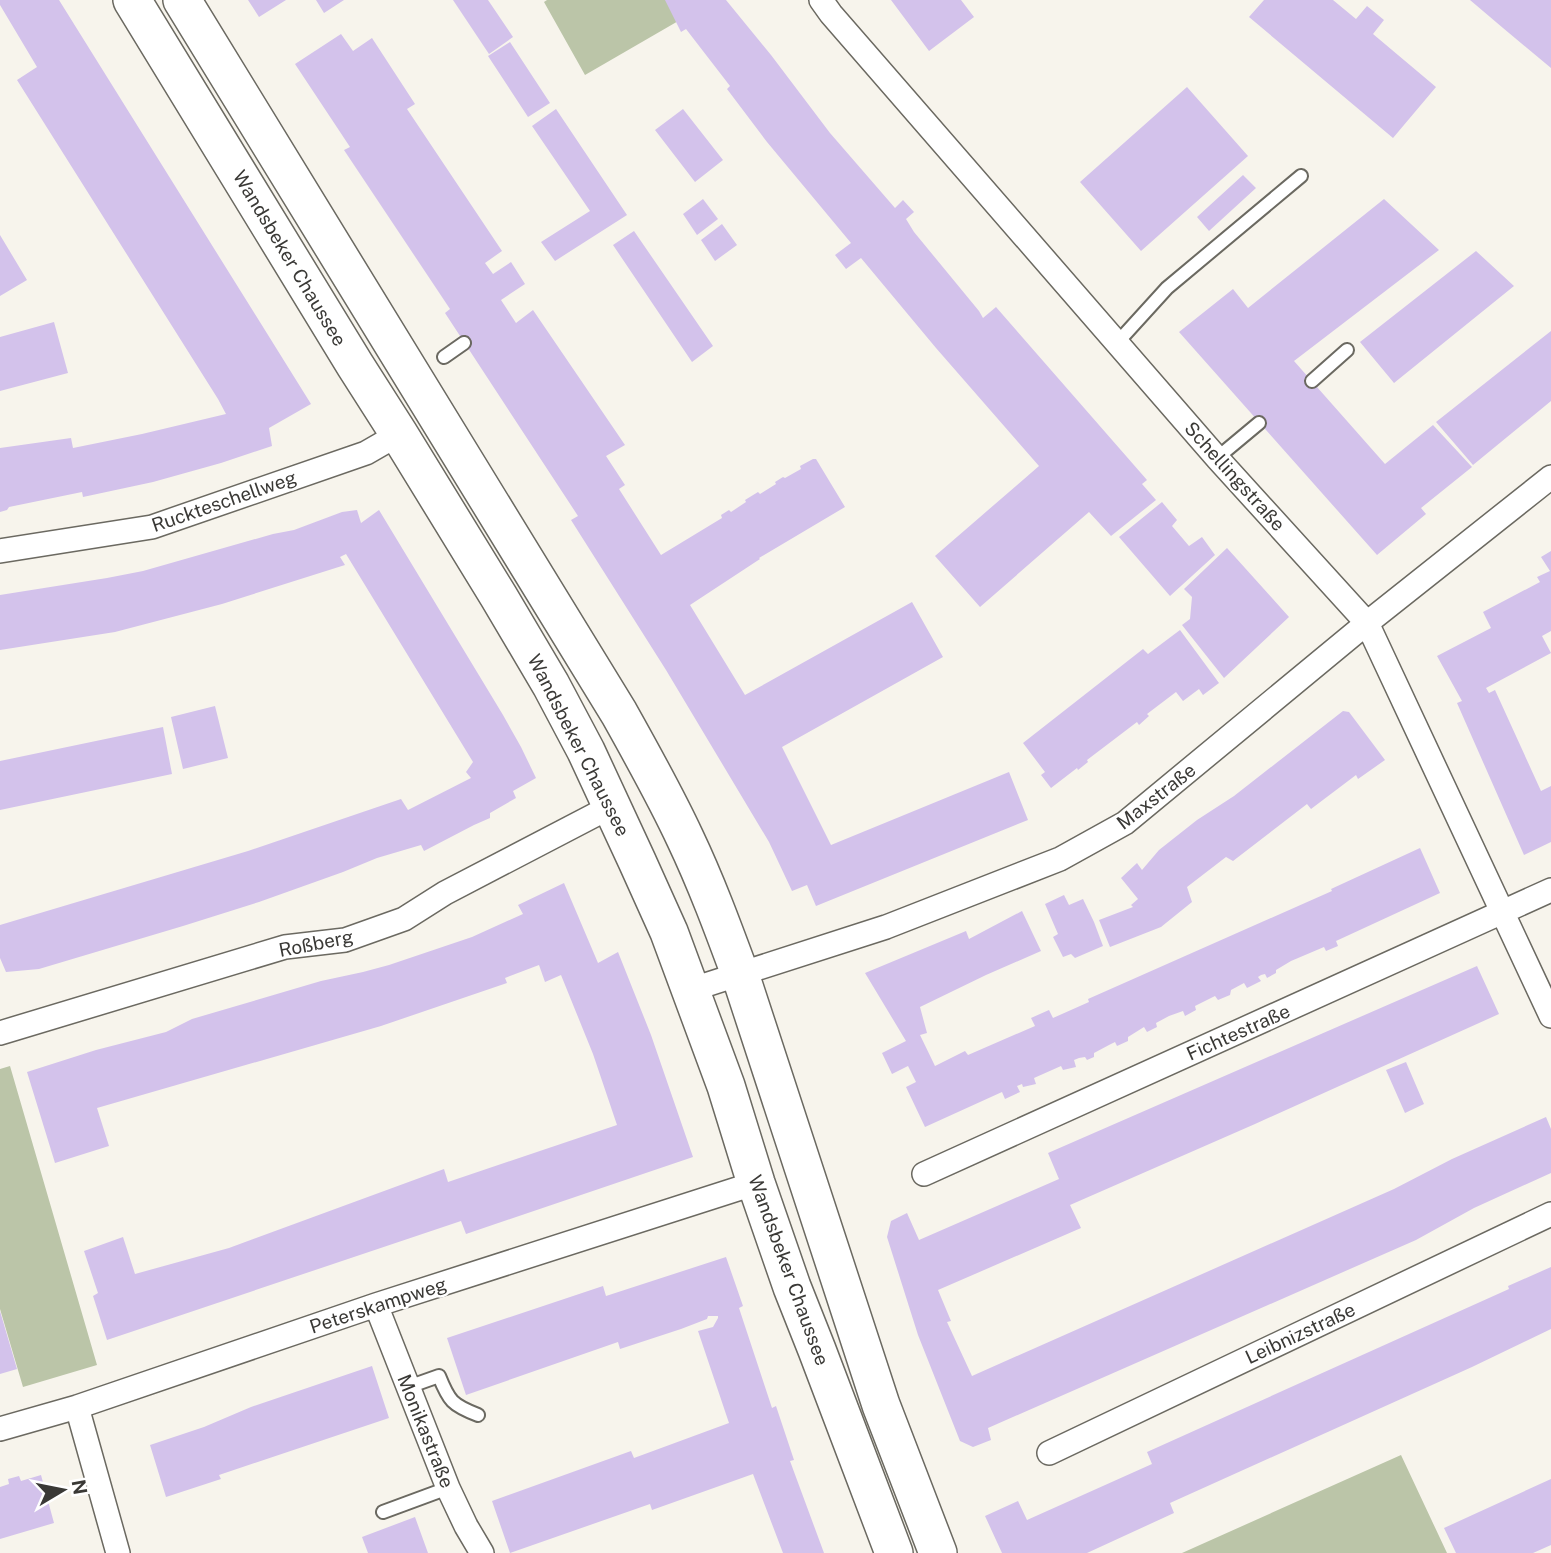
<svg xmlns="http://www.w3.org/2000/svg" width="1551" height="1553" font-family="'Public Sans',sans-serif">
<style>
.green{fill:#bbc5a8}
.building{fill:#d3c2eb}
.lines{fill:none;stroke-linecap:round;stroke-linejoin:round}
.service-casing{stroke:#6b6961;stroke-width:16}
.minor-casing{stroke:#6b6961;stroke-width:26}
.primary-casing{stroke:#6b6961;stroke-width:40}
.service{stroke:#fff;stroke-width:12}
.minor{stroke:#fff;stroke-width:23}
.primary{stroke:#fff;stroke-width:37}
.labels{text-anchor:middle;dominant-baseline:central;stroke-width:5;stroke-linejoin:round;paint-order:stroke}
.street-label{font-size:19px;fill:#3a3936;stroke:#fff}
</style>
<rect width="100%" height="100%" fill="#f7f4ec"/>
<!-- green -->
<path class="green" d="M547,0H668L680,20L585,75L544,2Z
M10,1066L97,1365L23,1387L0,1309V1069Z
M1401,1455L1447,1553H1182Z"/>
<!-- building -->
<path class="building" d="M0,0H59L311,404L269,428L272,446L221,463L153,482L83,497L82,492L9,507L7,510L0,512V448L71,438L73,448L142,434L226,414L218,399L17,80L37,67L0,5Z
M248,0H286L259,17Z
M316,0H344L324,13Z
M453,0H488L513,37L489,54Z
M665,0H726L771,55L830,133L895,208L903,200L914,212L906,219L914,232L979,311L983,318L996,307L1147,480L1142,484L1156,500L1111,536L1089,512L980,607L935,556L1039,466L936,348L861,258L846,269L835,255L851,243L767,142L727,89L730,86L686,29L681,32Z
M891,0H961L974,17L929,51Z
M1264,0H1333L1356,19L1367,6L1384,20L1373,34L1436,87L1393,138L1249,17Z
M1470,0H1551V68L1503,28Z
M341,34L353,51L372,38L415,104L407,109L502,251L485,263L493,274L511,262L525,284L501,300L516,323L533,310L625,445L606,456L625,485L619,489L661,555L722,518L721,515L729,510L731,512L746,502L745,500L758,492L760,494L776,484L775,482L783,477L785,478L801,469L800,466L813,459H816L845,507L759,558L760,559L690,605L745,695L912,602L943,657L782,747L831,845L1009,772L1028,820L816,906L807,885L792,891L769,842L666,670L571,520L578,516L445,313L450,309L344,150L350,147L295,64Z
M510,42L550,103L528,117L488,56Z
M1187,87L1248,156L1141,251L1080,182Z
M556,109L627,215L555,261L541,242L590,211L532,126Z
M683,109L723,160L695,182L655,130Z
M1243,175L1256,188L1209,231L1197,217Z
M703,199L718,219L697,235L683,214Z
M1384,199L1439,250L1294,361L1385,464L1433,425L1472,467L1421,508L1426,514L1377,555L1179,332L1233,289L1248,308Z
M722,224L737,245L715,261L701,240Z
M634,231L713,346L692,362L613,245Z
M0,235L27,280L0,296Z
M1476,251L1514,286L1394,383L1360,342Z
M54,322L68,373L0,391V337Z
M1551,331V401L1473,465L1436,422Z
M1162,502L1177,520L1172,526L1189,546L1202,537L1215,555L1170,596L1119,537Z
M357,510L361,523L379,510L503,715L521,747L536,778L513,791L516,798L490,813V818L474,825L424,851L421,845L377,858L343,872L259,902L183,926L39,969L6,972L0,958V925L248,851L401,799L408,810L471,778L466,772L473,762L346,554L340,557L345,565L222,604L115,632L0,650V595L107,578L143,571L273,534L294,530L342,512Z
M1227,548L1289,617L1224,678L1182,625L1190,619L1192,597L1184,589Z
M1551,551V631L1542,636L1551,653L1486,688L1489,693L1495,690L1541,791L1551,786V842L1524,855L1457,703L1462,701L1437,656L1491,628L1483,612L1540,582L1537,577L1550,571L1541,557Z
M1180,630L1219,683L1203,695L1199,689L1183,701L1176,692L1147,714L1149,716L1139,725L1137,722L1087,760L1088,762L1078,770L1077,768L1051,788L1041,775L1045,772L1023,743L1143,649L1148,654Z
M215,706L228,758L183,769L171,717Z
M1343,711L1349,712L1385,760L1358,779L1356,775L1311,809L1307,804L1233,861L1226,857L1187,887L1192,902L1161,927L1110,947L1099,920L1133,907L1131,905L1138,899L1121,878L1137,863L1142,870L1159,850L1197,820L1234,796Z
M163,727L172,774L0,810V761Z
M1420,848L1440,893L1336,941L1338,946L1326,951L1324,947L1291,961L1276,970V973L1267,978L1265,974L1261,975L1258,977L1261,981L1247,988L1244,983L1231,990L1230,995L1218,1000L1215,996L1195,1006L1196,1010L1185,1016L1183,1011L1169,1016L1156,1023L1157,1027L1147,1032L1144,1027L1128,1037V1041L1117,1046L1115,1042L1109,1045L1094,1053V1057L1087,1060L1085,1057L1079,1058L1074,1060L1076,1067L1063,1070L1061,1066L1034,1078L1036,1084L1023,1087L1022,1084L1017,1086L1020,1092L1005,1099L1002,1092L925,1127L906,1087L916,1082L908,1066L892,1074L882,1053L906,1041L865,973L966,931L969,939L1022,911L1041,951L986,975L920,1007L927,1033L920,1035L935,1066L965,1051L968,1055L1035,1026L1031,1018L1049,1010L1053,1018L1089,1002L1088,999L1332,891L1331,889Z
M564,883L598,963L618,952L651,1035L693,1157L466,1234L461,1221L107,1340L93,1296L98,1293L84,1251L123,1237L135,1274L229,1248L444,1169L448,1182L617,1125L593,1054L561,975L545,982L539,965L505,978L507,983L381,1026L97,1108L109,1146L55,1163L27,1072L96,1050L166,1032L192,1019L321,981L363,972L389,965L472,937L523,914L518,905Z
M1064,895L1069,905L1083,899L1094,922L1103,946L1075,958L1071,954L1063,957L1053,937L1058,934L1045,904Z
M1477,966L1499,1014L1255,1124L1070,1205L1081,1228L938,1290L951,1321L947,1322L972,1376L1394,1189L1452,1159L1546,1117L1551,1129V1173L1474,1208L1416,1240L988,1428L991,1440L973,1447L960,1441L918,1335L887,1237L891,1221L907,1213L919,1240L997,1206L1059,1179L1048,1153Z
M1406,1062L1424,1104L1405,1113L1386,1070Z
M726,1257L743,1306L739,1308L772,1408L776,1406L794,1460L790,1461L824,1553H783L753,1474L652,1510L650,1504L510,1553L492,1501L631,1451L634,1458L729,1423L698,1331L713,1327L718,1318V1316H708L707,1319L681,1329L620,1349L618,1342L466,1395L447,1338L603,1286L606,1296Z
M1551,1267V1329L1472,1367L1170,1503L1174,1513L1087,1553H1002L985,1516L1018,1501L1027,1520L1152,1464L1147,1452L1509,1289L1508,1286Z
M0,1311L17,1369L0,1374Z
M372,1366L389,1418L219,1475L221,1479L166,1497L150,1445L204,1427L251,1407Z
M41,1475L54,1523L0,1539V1487L9,1484L8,1479L19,1476L21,1481Z
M1551,1479V1545L1533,1553H1456L1444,1528Z
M415,1517L428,1553H368L362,1537Z"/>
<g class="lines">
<!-- service casing -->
<g class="service-casing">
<path id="service" d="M1117,343L1167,288L1301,176
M444,357L464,343
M1312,381L1347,350
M1217,458L1259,423
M408,1387L439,1376C449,1401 452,1405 478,1415
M383,1512L448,1488"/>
</g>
<!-- minor casing -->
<g class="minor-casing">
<path id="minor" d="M821,0L831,14L1217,458L1367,623L1551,1016
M0,551L152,527L366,453L399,434
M690,990L886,927L1060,859L1125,823L1367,623L1551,477
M0,1033L285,947L345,940L404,919L445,893L612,806
M924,1174L1551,890
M376,1305L448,1488L466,1526L482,1553
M77,1407L118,1553
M0,1429L77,1407L376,1305L756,1183
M1049,1453L1551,1214"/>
</g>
<!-- primary casing -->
<g class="primary-casing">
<path id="primary" d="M132,0L355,365L399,434L499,597L551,685L586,751L637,861L669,932L726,1086L756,1183L792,1287L817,1350L894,1553
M182,0L619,713C642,754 665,795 685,838C706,882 723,928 740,974L881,1405L938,1553"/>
</g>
<!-- service -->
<use href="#service" class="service"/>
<!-- minor -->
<use href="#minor" class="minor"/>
<!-- primary -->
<use href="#primary" class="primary"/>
</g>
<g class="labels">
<!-- street labels -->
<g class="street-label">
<text transform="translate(290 258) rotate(59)">Wandsbeker Chaussee</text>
<text transform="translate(1235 476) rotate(48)">Schellingstraße</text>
<text transform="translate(224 501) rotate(-19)">Ruckteschellweg</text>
<text transform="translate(579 745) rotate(63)">Wandsbeker Chaussee</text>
<text transform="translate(1156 796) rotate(-38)">Maxstraße</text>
<text transform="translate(316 943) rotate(-11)">Roßberg</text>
<text transform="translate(1238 1032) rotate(-24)">Fichtestraße</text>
<text transform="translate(789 1270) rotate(70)">Wandsbeker Chaussee</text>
<text transform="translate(378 1305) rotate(-18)">Peterskampweg</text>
<text transform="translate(1300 1333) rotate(-25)">Leibnizstraße</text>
<text transform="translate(426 1431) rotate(68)">Monikastraße</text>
</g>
</g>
<!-- north arrow -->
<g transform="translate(63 1490) rotate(80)" stroke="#ffffff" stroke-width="5" paint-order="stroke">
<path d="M0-5L12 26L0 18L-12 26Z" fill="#3a3936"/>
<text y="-10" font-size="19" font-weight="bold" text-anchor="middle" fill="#3a3936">N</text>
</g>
</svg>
